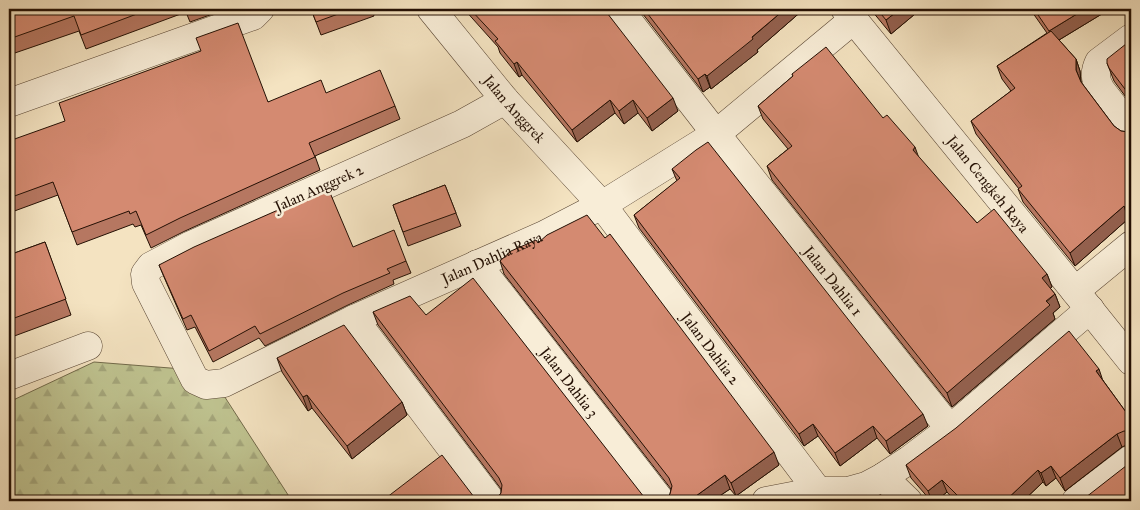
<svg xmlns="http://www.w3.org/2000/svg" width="1140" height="510" font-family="'IM FELL Great Primer',serif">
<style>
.forest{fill:url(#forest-firs);stroke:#726a4a}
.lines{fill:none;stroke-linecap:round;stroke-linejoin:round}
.minor-casing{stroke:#584533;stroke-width:29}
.minor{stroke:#f8edd7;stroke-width:28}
.wall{fill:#b67761;stroke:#241004}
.shaded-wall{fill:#94614f;stroke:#241004}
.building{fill:#d48a71;stroke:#241004}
.labels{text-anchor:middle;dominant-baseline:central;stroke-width:5;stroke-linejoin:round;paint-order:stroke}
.street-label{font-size:15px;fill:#241004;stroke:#f8edd7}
</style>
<defs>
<pattern id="forest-firs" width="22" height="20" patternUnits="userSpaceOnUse" patternTransform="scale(1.25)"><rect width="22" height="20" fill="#bfc390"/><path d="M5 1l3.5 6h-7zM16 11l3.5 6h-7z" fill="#a4a67b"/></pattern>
</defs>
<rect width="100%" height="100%" fill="#f4e3c1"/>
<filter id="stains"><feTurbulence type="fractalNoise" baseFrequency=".004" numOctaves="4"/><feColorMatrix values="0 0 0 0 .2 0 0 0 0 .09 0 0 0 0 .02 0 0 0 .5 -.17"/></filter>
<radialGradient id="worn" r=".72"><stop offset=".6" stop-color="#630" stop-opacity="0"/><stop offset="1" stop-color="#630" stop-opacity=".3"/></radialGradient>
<!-- forest -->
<path class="forest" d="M94,362L208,371L292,501H9V402Z"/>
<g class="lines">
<!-- minor casing -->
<g class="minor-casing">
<g id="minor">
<path id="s1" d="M431,9L505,100L602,205L818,491"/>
<path id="s2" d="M619,9L716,134L950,429"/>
<path id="s3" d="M845,9L1075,291L1131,361"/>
<path d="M1131,38L1099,62C1094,72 1095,81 1101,90L1131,129"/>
<path id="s4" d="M505,100L462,124L191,245L151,266L145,274L146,283L195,380L206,385L224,383L354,319L546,234L602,205L716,134L853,20"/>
<path d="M9,103L253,16L260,9"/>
<path id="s5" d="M477,264L661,501"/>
<path d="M1075,291L1131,245"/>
<path d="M354,319L491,501"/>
<path d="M9,376L88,346"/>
<path d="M883,477L908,501"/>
<path d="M766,501L818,491H848L866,486L883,477L909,460L950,429L1090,309"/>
<path d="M1076,501L1131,459"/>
</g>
</g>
<!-- minor -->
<use href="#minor" class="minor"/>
</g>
<!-- wall -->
<path class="wall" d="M9,9H227L190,22L186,12L86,49L79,31L9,55Z
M311,9H372L374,16L321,35Z
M464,9H604L678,111L652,131L638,113L624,124L615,113L577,142L522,75L519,77L500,53L498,47Z
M639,9H804L757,50L758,52L711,89L710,87L703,92Z
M865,9H921L891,34L872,11L869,14Z
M1030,9H1110L1059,40L1076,59L1080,71L1081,82L1114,126L1121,131L1129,132L1131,131V223L1128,219L1075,266L1023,202L1018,189H1019L976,134L971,121L1011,91L1002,79L997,66L1047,33Z
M1131,40V104L1114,81L1107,63Z
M792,74L883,118L977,223L1047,274L1052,287L1050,288L1055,294L1060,307L1053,313L1055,319L952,407L772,180L767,166L788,149L763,119L758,106L793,76Z
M268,102L395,106L400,119L315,156L320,170L185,231L151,248L141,225L135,227L133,224L77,245L58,195L9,213V141Z
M672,169L928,426L890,454L877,438L840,466L818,436L804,446L639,228L634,215L677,181Z
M445,185L461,226L408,246L393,205Z
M45,242L71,315L9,338V255Z
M538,243L779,465L736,496L730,489L712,501H663L665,500L670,494L671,489L504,274L500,261Z
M406,261L411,273L393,280L394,284L348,305L265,346L259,338L213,362L195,327L187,330L164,277L159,265Z
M373,312L426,315L644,497L496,500L501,493V489L378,325Z
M277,358L402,402L407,415L352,459L312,408L308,411L282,372Z
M1102,379L1131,419V444H1129L1122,447L1065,491L1056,478L1046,486L1043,482L1023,501H955L947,492L936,501H931L911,478L906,465Z"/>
<!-- shaded-wall -->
<path class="shaded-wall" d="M785,9H804L757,50L758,52L711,89L707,76Z
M867,9H871L872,11L869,14Z
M900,9H921L891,34L886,20Z
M1085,9H1110L1054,43L1049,31Z
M1076,59L1080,71L1081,82L1076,70Z
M517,62L522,75L519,77L514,64Z
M705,74L710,87L703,92L698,79Z
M673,98L678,111L652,131L647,118Z
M610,100L615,113L577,142L572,130Z
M633,100L638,113L624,124L619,111Z
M915,147L920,161L913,150Z
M1124,206L1128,219L1075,266L1070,253Z
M1047,274L1052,287L1047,291L1042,278Z
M1055,294L1060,307L1053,313L1055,319L952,407L947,393Z
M1099,369L1103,381L1096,371Z
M307,395L312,408L308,411L303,397Z
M402,402L407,415L352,459L347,446Z
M923,414L928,426L890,454L886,441Z
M813,424L818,436L804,446L799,434Z
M873,426L877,438L840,466L835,453Z
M1117,434L1122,447L1065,491L1060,478Z
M774,452L779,465L736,496L731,483Z
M1051,466L1056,478L1046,486L1041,473Z
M1038,470L1043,482L1023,501H1005Z
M725,475L730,489L712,501H689Z
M942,480L947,492L936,501H932L928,491Z
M672,497L674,501H666Z"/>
<!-- building -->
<path class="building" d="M9,9H150L81,35L74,16L9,39Z
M311,9H352L316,22Z
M470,9H604L673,98L647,118L633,100L619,111L610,100L572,130L517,62L514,64L495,41L498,39Z
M644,9H785L752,37L753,39L707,76L705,74L698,79Z
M877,9H900L886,20Z
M1034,9H1085L1049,31Z
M238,23L268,102L321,80L326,93L380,70L395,106L309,143L315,157L180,218L146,235L136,211L130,214L129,211L72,232L53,182L9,198V141L65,121L59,103L201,51L196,38Z
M1051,31L1076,59V70L1081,82L1114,126L1121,131L1129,132L1131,131V217L1124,206L1070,253L1018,189L1022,186L971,121L1015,88L997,66Z
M1131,40V97L1109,68L1107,63V59Z
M826,47L883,118L887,115L915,147L913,150L977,223L994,209L1047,274L1042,278L1055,294L1046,301L1050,305L947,393L767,166L792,146L758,106L793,76L792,74Z
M708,142L923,414L886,441L873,426L835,453L813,424L799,434L634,215L680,178L672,169L696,150Z
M445,185L456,213L403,232L393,205Z
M328,188L353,247L394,230L406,261L387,269L390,273L343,293L260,334L255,326L209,351L191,315L183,319L159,265L194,247Z
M587,215L605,238L610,234L774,452L731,483L725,475L689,501H675L672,497L666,501H663L665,500L670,494L672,486L669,478L500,261L511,251L536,240L538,243L547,235Z
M45,242L66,299L9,320V255Z
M473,278L644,497L649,501H493L496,500L501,493L502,485L499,478L373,312L410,296L426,315Z
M344,325L402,402L347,446L307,395L303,397L277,358Z
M1069,331L1099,369L1096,371L1131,419V432L1124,431L1117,434L1060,478L1051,466L1041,473L1038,470L1005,501H963L942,480L928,491L906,465L956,428Z
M442,455L474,497L479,501H382Z
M1131,462V501H1080H1081Z"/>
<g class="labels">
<!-- street labels -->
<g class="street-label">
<text stroke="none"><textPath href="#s1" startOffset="130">Jalan Anggrek</textPath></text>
<text stroke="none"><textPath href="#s3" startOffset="226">Jalan Cengkeh Raya</textPath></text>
<text transform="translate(319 188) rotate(-24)">Jalan Anggrek 2</text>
<text stroke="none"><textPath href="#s4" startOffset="845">Jalan Dahlia Raya</textPath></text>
<text stroke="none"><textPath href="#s2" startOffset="346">Jalan Dahlia 1</textPath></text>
<text stroke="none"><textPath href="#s1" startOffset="440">Jalan Dahlia 2</textPath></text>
<text stroke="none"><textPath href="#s5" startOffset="150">Jalan Dahlia 3</textPath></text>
</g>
</g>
<!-- margin -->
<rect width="1140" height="510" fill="none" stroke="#f4e3c1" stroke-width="30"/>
<rect x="10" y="10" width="1120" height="490" fill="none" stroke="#241004" stroke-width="2.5"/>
<rect x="15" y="15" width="1110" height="480" fill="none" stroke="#241004"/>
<rect width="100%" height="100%" filter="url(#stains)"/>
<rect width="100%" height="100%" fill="url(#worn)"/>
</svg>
